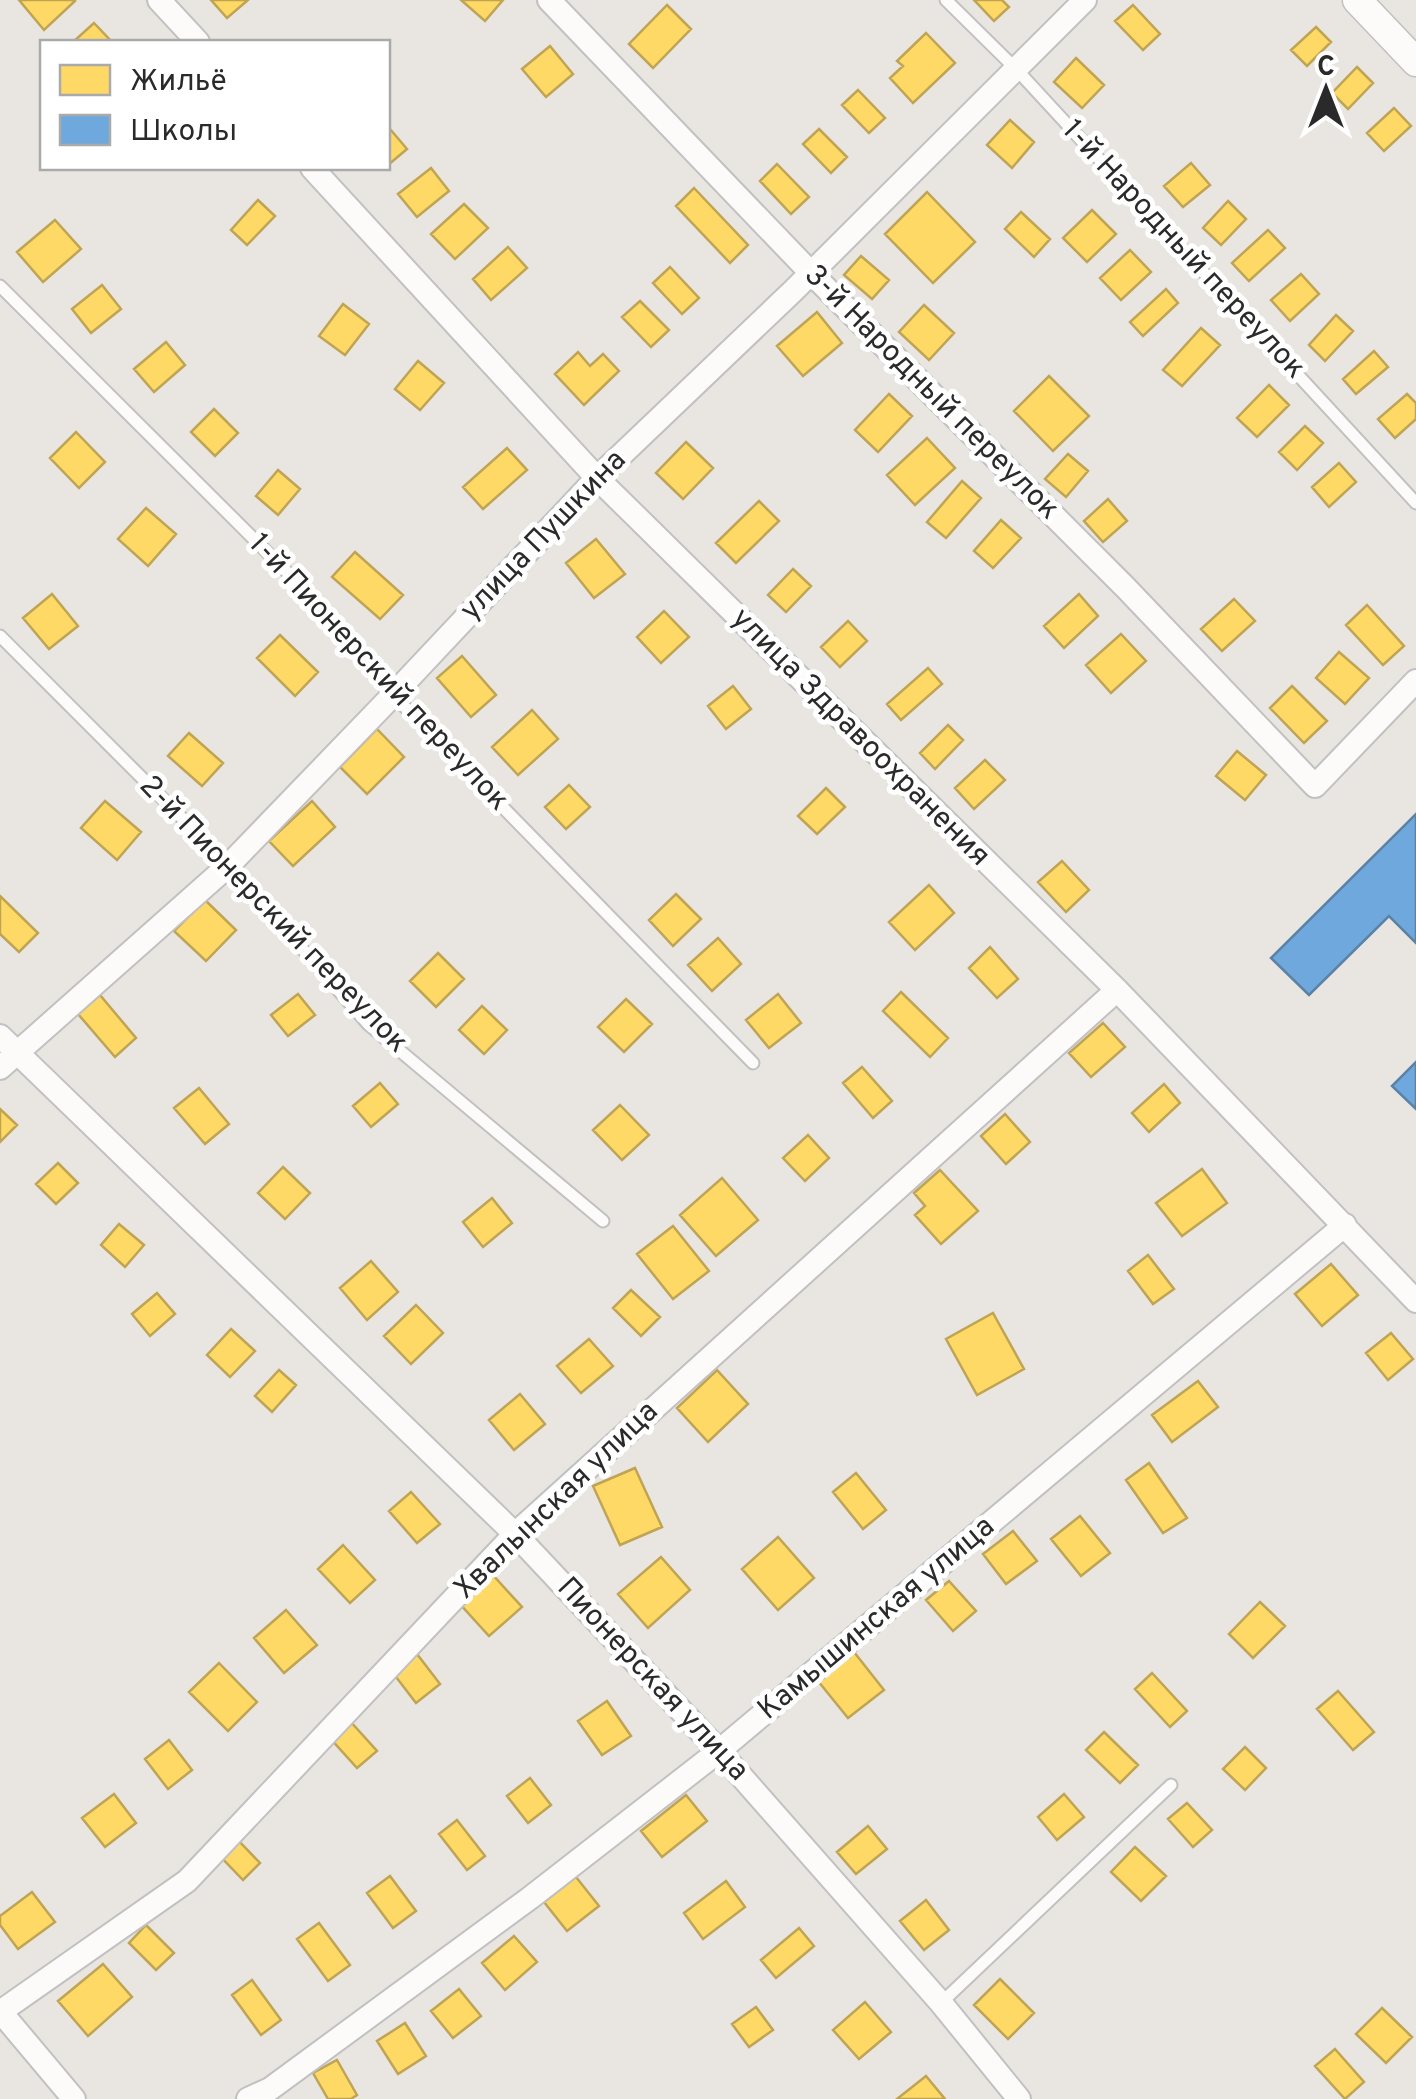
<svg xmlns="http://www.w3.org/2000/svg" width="1416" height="2099" font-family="Overpass,sans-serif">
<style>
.homes{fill:#ffd966;stroke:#bfa454;stroke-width:2.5}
.schools{fill:#6fa8dc;stroke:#5a82a7;stroke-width:2.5}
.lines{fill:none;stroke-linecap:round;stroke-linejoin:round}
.service-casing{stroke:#c2c1c2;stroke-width:15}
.minor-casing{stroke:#c2c1c2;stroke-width:26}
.tertiary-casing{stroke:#c2c1c2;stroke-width:31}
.service{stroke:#fcfbfa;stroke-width:11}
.minor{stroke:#fcfbfa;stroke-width:22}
.tertiary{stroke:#fcfbfa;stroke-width:28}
.labels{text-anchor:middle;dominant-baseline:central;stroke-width:10;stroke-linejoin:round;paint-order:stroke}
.street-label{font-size:30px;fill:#2a2a2a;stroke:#fff}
</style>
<rect width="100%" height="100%" fill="#e9e5e0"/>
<!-- homes -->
<path class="homes" d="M19,0H74L75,1L44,30Z
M211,0H248L227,18Z
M461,0H503L485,21Z
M974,0H1002L1009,7L994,21Z
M667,5L691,29L653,68L629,44Z
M1133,5L1160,34L1143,50L1115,21Z
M94,23L112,42H73Z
M1316,27L1331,42L1307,66L1291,50Z
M926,33L955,63L913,103L890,78L903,66L897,61Z
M550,46L573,74L546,97L522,69Z
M1076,58L1104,85L1082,108L1054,82Z
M1357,67L1373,83L1348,109L1332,93Z
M858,90L885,118L869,133L842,105Z
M1394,108L1411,126L1384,151L1367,133Z
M1010,120L1034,142L1012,168L987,145Z
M390,129L407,149L388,165V131Z
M819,129L847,157L831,173L803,144Z
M1191,163L1210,185L1183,207L1164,186Z
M777,164L809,197L791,214L760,181Z
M431,168L449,191L417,217L398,194Z
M694,188L748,245L730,263L676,206Z
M927,192L975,242L933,283L885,234Z
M258,200L275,216L247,245L231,230Z
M1228,201L1246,219L1221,245L1203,228Z
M464,204L488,228L455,259L431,234Z
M1092,210L1116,234L1087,262L1063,238Z
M1021,212L1050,239L1034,257L1005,229Z
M55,220L81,249L43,282L17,252Z
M1268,230L1285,248L1249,281L1232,263Z
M508,247L527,268L491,300L473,279Z
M1130,250L1151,272L1121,300L1100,278Z
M861,256L889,280L872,299L844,275Z
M670,267L699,298L682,314L653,283Z
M1301,274L1319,294L1290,321L1271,300Z
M102,285L121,309L91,333L72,309Z
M1166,289L1178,303L1143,336L1130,322Z
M640,301L669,330L651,347L622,317Z
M343,304L369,324L345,355L319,336Z
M924,305L954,333L929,360L899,332Z
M817,312L842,343L803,376L777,346Z
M1336,315L1353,331L1325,361L1309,345Z
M1201,328L1220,345L1182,386L1163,370Z
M166,342L185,365L154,392L134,369Z
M1374,351L1388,367L1356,394L1343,379Z
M578,352L590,366L603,354L619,371L584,405L555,374Z
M418,361L444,383L420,410L395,389Z
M1049,376L1089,416L1053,451L1014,411Z
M1269,385L1289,405L1257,437L1237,418Z
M889,394L912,416L878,452L855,430Z
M1407,394L1416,403V419L1395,438L1378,419Z
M214,409L238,433L215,456L191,432Z
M1305,426L1323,443L1297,470L1279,452Z
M76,432L105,462L79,488L50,458Z
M927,438L955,468L915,505L887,475Z
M686,442L713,468L683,499L656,473Z
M507,448L527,470L483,509L463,487Z
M1068,454L1088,471L1066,497L1045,479Z
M1339,463L1356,482L1329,507L1312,487Z
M278,470L300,489L278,515L256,496Z
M962,481L981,498L946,538L927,522Z
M1108,499L1127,521L1103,542L1084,521Z
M759,501L779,521L736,563L716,543Z
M146,508L176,534L148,566L118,539Z
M1001,520L1021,538L993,568L974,551Z
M596,539L625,574L594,598L566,563Z
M355,552L403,595L380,619L332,577Z
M793,569L811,586L786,612L768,595Z
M52,594L78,626L49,649L23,618Z
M1079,594L1098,616L1064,648L1044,626Z
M1234,599L1255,621L1222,651L1201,629Z
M1367,605L1404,646L1383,665L1346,625Z
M664,611L689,637L661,663L637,637Z
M848,621L867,641L840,667L821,647Z
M1121,634L1146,661L1111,693L1086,665Z
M280,635L318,672L295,696L257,658Z
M1339,652L1369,678L1345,704L1316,678Z
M462,656L496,695L471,717L437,678Z
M928,668L942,684L901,720L887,704Z
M733,686L751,709L726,729L708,706Z
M1292,686L1327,721L1304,743L1270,708Z
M532,710L558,739L518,775L492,747Z
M948,725L963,740L935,769L920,753Z
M377,729L404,757L367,794L340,767Z
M189,733L223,763L202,786L168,756Z
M1237,751L1266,775L1245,800L1216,776Z
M985,760L1005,780L974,809L955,788Z
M569,785L590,807L566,829L545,807Z
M826,788L845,807L817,834L798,816Z
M105,801L141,832L117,860L81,828Z
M312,801L335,827L293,866L269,841Z
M1062,861L1089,890L1066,912L1038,882Z
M929,885L954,913L915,950L889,922Z
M676,894L701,919L673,946L649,920Z
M0,896L38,933L19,952L0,934Z
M205,900L236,930L206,961L174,931Z
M718,938L741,964L712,991L688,965Z
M990,947L1018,979L997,998L969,968Z
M438,953L464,979L436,1007L410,981Z
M901,992L948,1038L930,1057L883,1011Z
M298,994L315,1015L288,1036L271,1015Z
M778,994L801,1023L769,1048L746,1020Z
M100,995L136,1038L115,1057L78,1014Z
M626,999L652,1024L624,1052L598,1027Z
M482,1006L507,1030L484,1054L459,1030Z
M1103,1023L1125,1047L1091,1077L1069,1053Z
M862,1067L892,1101L873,1118L843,1083Z
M380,1083L398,1104L371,1127L353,1106Z
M1164,1084L1180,1103L1149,1132L1132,1113Z
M199,1088L229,1124L205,1144L174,1108Z
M620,1105L649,1135L622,1160L593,1130Z
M0,1109L17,1125L0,1142Z
M1005,1114L1030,1142L1006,1164L981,1136Z
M808,1135L829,1158L805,1181L783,1158Z
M58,1163L78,1183L56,1204L36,1184Z
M283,1167L310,1193L285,1219L258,1193Z
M1202,1169L1227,1203L1182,1236L1156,1203Z
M940,1170L978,1211L941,1244L915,1215L925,1206L914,1193Z
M722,1178L758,1220L716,1256L680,1215Z
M492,1198L512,1223L483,1247L463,1222Z
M119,1224L144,1245L125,1267L101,1245Z
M673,1226L709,1271L673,1299L637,1254Z
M1148,1255L1174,1289L1153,1304L1128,1271Z
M371,1261L398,1292L367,1320L340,1288Z
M1331,1264L1358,1295L1322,1326L1295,1294Z
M631,1290L660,1317L641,1336L613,1308Z
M157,1293L175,1314L150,1336L132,1314Z
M416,1305L443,1333L411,1364L384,1336Z
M993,1313L1024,1369L977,1395L946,1339Z
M231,1329L255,1351L230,1377L207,1355Z
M1391,1333L1413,1359L1388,1380L1366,1353Z
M589,1339L613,1366L581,1393L557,1366Z
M279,1370L296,1385L272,1412L255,1396Z
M717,1370L748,1404L708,1442L677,1408Z
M1198,1381L1218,1407L1172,1442L1152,1415Z
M520,1394L545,1424L514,1450L489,1420Z
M1149,1463L1187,1518L1163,1533L1126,1480Z
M635,1468L662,1527L620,1545L593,1486Z
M856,1473L886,1510L863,1529L833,1492Z
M411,1492L440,1524L417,1543L389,1511Z
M1080,1516L1110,1553L1081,1576L1051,1539Z
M1013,1531L1037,1561L1006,1584L983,1554Z
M778,1537L814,1578L778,1610L742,1569Z
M343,1545L375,1580L350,1603L318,1569Z
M661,1557L690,1590L648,1628L618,1594Z
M492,1574L522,1607L489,1636L459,1603Z
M949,1581L976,1611L953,1631L926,1600Z
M1260,1602L1285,1626L1253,1658L1229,1634Z
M286,1610L317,1645L284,1673L254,1638Z
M854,1652L884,1690L848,1718L818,1681Z
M417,1654L440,1684L416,1703L393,1673Z
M219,1663L257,1702L228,1731L189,1692Z
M1152,1673L1187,1711L1170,1727L1135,1689Z
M1338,1691L1374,1732L1353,1750L1317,1709Z
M607,1701L631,1736L602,1755L578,1721Z
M350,1721L377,1751L357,1768L330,1738Z
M1104,1732L1138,1765L1120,1783L1086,1750Z
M169,1740L192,1770L168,1789L145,1759Z
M1245,1747L1266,1768L1245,1790L1223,1769Z
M530,1778L551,1805L528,1823L507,1796Z
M114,1794L136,1823L105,1847L82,1818Z
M1064,1794L1084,1817L1057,1840L1038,1817Z
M686,1795L707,1821L662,1857L641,1831Z
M1187,1803L1212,1830L1193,1847L1168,1819Z
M457,1820L485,1856L467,1870L439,1834Z
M868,1826L887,1849L856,1874L837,1852Z
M236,1838L260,1863L243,1880L218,1854Z
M1135,1847L1166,1876L1141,1901L1111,1872Z
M390,1876L416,1911L393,1928L367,1893Z
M576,1877L599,1906L567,1931L544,1902Z
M726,1881L745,1907L703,1939L684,1913Z
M32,1892L55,1922L18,1949L0,1925V1916Z
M926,1900L949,1930L924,1950L900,1921Z
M319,1923L350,1965L328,1981L297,1939Z
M146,1925L174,1953L156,1970L129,1943Z
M799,1928L814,1946L776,1978L761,1960Z
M514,1936L537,1962L505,1990L482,1963Z
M103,1964L132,1997L88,2036L58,2001Z
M1000,1979L1034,2013L1008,2039L974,2005Z
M252,1980L281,2020L261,2035L232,1995Z
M459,1989L481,2016L453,2038L431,2011Z
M865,2002L891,2032L859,2059L833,2030Z
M756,2007L773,2030L749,2047L732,2024Z
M1382,2008L1412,2037L1386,2063L1356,2034Z
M405,2023L426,2056L398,2074L377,2041Z
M1335,2049L1364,2082L1345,2099L1315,2066Z
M337,2060L357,2095L351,2099H328L313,2073Z
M926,2076L945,2099H897Z"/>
<!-- schools -->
<path class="schools" d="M1416,814V943L1389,916L1309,995L1271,958Z
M1416,1062V1109L1392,1086Z"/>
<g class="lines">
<!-- service casing -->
<g class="service-casing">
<path id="service" d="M946,0L1017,70L1416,503
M0,286L293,578L393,695L753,1063
M0,636L229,865L368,1024L603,1221
M941,2003L1171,1785"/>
</g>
<!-- minor casing -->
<g class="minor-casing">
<path id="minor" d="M159,0L198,42
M549,0L811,273L1125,587L1315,786L1416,681
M312,168L597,478L1117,990L1416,1301
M0,1036L515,1534L719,1751L941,2003L1019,2099
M0,1068L229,865L393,695L597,478L793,291L1085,0
M0,2011L74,2099
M0,2012L187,1881L515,1534L1117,990
M248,2099L270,2089L530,1898L719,1751L1345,1225"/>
</g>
<!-- tertiary casing -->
<g class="tertiary-casing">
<path id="tertiary" d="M1357,0L1416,62"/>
</g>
<!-- service -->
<use href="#service" class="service"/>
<!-- minor -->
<use href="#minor" class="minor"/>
<!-- tertiary -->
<use href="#tertiary" class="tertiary"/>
</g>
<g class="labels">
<!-- street labels -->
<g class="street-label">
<text transform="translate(1183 250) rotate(47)">1-й Народный переулок</text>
<text transform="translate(931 393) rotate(45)">3-й Народный переулок</text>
<text transform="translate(544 536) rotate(-46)">улица Пушкина</text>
<text transform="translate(378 673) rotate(47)">1-й Пионерский переулок</text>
<text transform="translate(860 738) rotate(45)">улица Здравоохранения</text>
<text transform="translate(273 915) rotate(46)">2-й Пионерский переулок</text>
<text transform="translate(557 1501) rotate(-44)">Хвалынская улица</text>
<text transform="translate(877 1619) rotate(-40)">Камышинская улица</text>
<text transform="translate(652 1680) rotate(47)">Пионерская улица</text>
</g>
</g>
<!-- legend -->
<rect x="40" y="40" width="350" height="130" fill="#ffffff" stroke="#aaaaaa" stroke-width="2.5"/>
<rect x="60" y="65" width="50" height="30" fill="#ffd966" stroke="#aaaaaa" stroke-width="2.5"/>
<text x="130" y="90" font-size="30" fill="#2a2a2a">Жильё</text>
<rect x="60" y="115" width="50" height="30" fill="#6fa8dc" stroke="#aaaaaa" stroke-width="2.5"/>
<text x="130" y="140" font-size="30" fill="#2a2a2a">Школы</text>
<!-- north arrow -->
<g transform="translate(1326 90)" stroke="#ffffff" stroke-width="8" paint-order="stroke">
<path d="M0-8L18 38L0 25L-18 38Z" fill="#2a2a2a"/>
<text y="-15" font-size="28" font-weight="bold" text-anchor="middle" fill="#2a2a2a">С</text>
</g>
</svg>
